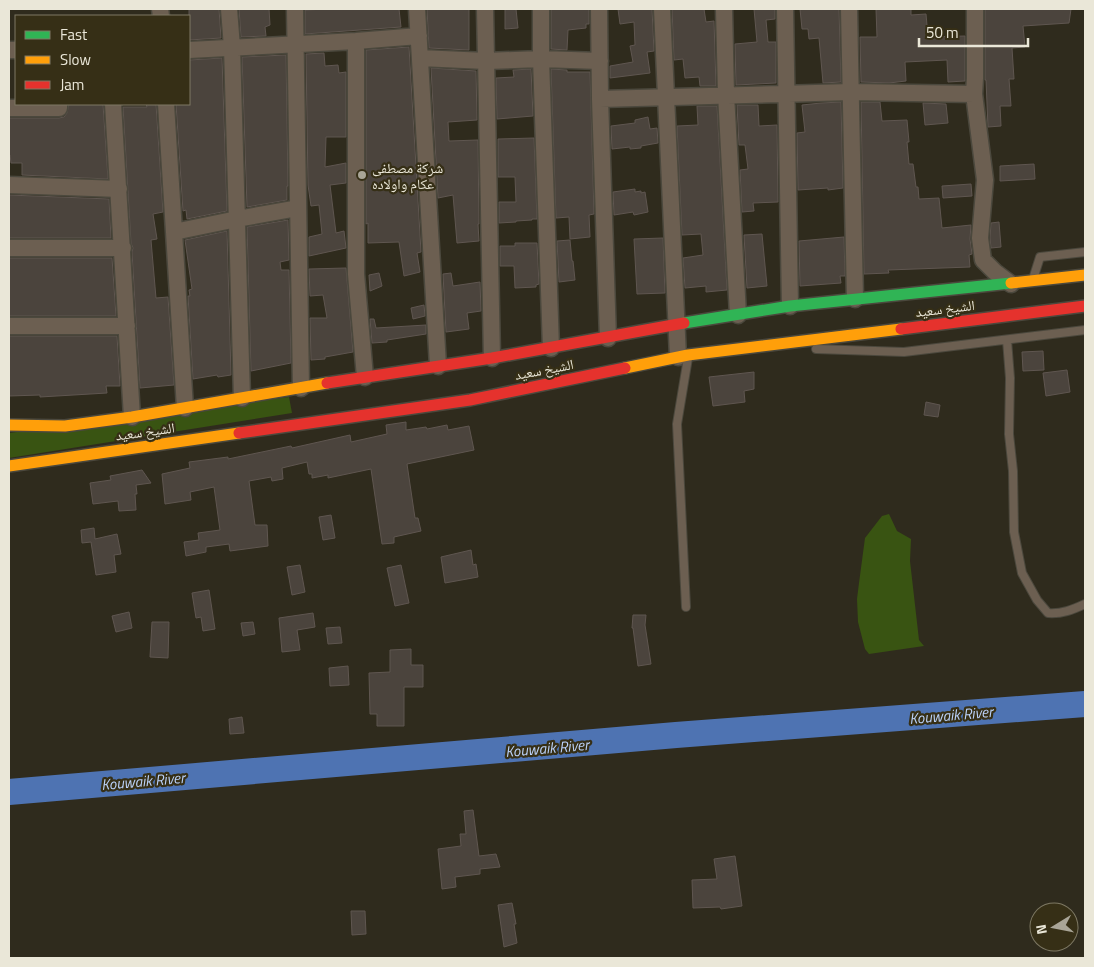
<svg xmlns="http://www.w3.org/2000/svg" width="1094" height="967" font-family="'Titillium Web','Noto Naskh Arabic',sans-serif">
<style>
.green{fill:#395412}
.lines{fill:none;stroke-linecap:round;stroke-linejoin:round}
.river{stroke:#4e73b2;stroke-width:26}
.building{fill:#4b443d;stroke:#5f5650}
.lane-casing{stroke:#4b483d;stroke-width:10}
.street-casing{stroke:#4b483d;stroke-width:19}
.fast-casing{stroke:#4b483d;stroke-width:14}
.slow-casing{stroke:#4b483d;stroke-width:14}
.jam-casing{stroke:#4b483d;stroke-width:14}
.lane{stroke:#6c5f51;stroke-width:8}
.street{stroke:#6c5f51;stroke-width:16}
.fast{stroke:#30b455;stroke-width:11}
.slow{stroke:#ff9f0a;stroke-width:11}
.jam{stroke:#e5322d;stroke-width:11}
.poi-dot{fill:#a9a597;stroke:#362f16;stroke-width:2}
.labels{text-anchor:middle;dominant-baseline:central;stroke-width:4.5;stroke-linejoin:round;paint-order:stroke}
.poi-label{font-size:14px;fill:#eae7d8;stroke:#362f16;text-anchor:start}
.street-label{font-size:14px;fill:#eae7d8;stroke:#362f16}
.water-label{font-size:15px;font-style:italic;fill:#bbd2f9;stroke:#362f16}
</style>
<rect width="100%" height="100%" fill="#2f2b1d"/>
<!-- green -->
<path class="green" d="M289,397L292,413L9,458V433Z
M889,514L897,531L911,539L910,561L919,640L924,646L869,654L865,649L858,622L857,599L859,583L865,538L882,516Z"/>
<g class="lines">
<!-- river -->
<path class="river" d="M9,792L676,735L1085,704"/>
</g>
<!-- building -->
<path class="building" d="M189,9H219L221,38L189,40Z
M239,9H269L270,25L265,27L266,36L241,37Z
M327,9H399L401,27L305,34V10Z
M427,9H469V50L429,48Z
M505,9H516L518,28L505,29Z
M551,9H589V24H586V28L568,30L567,50L551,49Z
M618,9H652L654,51L647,52L650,73L610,78V66L633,62L630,46L635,45L634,22L620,24Z
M672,9H704L706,22L714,21L716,86H700L699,77L685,78L683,59L674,60Z
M754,9H775V19L766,20L768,42H776V83L736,85L735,44L757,42Z
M800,9H839L841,82L823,83L819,38L809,39L808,29H802Z
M876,9H911V15L926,14L928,37L965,36V81L948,82L947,60L905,62L906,81L889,83L861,82L860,37H877Z
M985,9H1071L1069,23L1023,26L1025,47L1012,48L1014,79H1009L1011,106H1000L1001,126L988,127L986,80H985Z
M409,47L421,252L417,253L420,272L404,276L399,242L368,243V223L366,224V50Z
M324,53L325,66L338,65L339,73L346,72V137H326L325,167L346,163V183L330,185L336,233L344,231L346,248L309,256V237L322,234L319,205L311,206L308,185L306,54Z
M286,55L288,186H287V200L247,207L242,57Z
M222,58L227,211L187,219L186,210L183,211L176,104H189V60Z
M431,68L476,71L477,120L448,122L449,141L478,140L479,224H478L479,241L457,243L453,195L438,198Z
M531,69L533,116L497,119L496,78L514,77L513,70Z
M551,69L567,70V72H590L594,214L589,215L590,237L570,239L569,217L556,218Z
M841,102L843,188L828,190V188L798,190L797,133L805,132L802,105L821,103Z
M861,102H880L882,121L907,120L909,142H907L909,164H913L916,187H918L919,199L939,198L942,228L971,225L970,239L972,254L969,255L970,267L888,270L889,273L864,274Z
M923,103L946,104L948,123L925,125Z
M69,104H103L108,179L22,175V163H11L10,155H9V118H59L64,117L67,113Z
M146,104H156L163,212L153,214L157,239L151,240L156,298L168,297L174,385L140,388L132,252L133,248L131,243L123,107H147Z
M737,105H758L759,126L777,125L778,202L753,203L754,211L742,212L740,170L748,169L745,145H739Z
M697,106H717L727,290L706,292V286L685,288L683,258L703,255L701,234L682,235L677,126L698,125Z
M648,117L650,129L657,128L658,143L641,146V148L630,149V147L612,149L611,126L635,123V120Z
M534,138L537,219H532V220L516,221V222L499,223V202H516L515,177H498V139Z
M1034,164L1035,179L1000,181V166Z
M971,184L972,196L943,198L942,186Z
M635,189V192L641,191V193L645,192L648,212L634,215L633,212L614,215L613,192Z
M9,195L109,199L111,238H9Z
M288,220L289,260L280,262L281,270H289L291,363L251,371L247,227Z
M999,222L1001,247L991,248L990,238L991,223Z
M227,231L231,375L218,377L217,375L193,379L188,296H190L189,290L192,289L185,240Z
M762,234L767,286L747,288L744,235Z
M844,237L845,276H840L841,283L800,286L799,241Z
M663,238L665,293L637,294L634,239Z
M570,240L572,261H573L575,280L559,282L557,241Z
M515,243H537L539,284L536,285V287L515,288L514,266H500V246H515Z
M9,258H112L116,316H9Z
M346,268L353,352L325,357V359L311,360L310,318H327L323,295L310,296L309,269Z
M379,273L382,286L370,291L369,275Z
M451,273L453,286L480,282L481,311L467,313L469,329L446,332L443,274Z
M424,305L425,316L413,319L411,308Z
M370,319H374L376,328L426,325V334L387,340V342L372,343Z
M9,336H117L120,386H106L107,393L40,397V395L9,396Z
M1043,351L1044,370L1023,371L1022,352Z
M1067,370L1070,392L1046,396L1043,373Z
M754,372V389L744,391L745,402L713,406L709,377Z
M926,402L940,405L938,417L924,415Z
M406,422V430L426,427L427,429L447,425L448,430L469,426L474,450L407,464L415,518H418L421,531L394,537V543L382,544L371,469L328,478V475L312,478V474H309L307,462L282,468L283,479L272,481L271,477L249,481L255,525H267L268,546L230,551L229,544L206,547V552L186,556L184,542L199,540L198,533L220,530L214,487L190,492L191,500L165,504L162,474L190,468L189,462L228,457V459L291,446L292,448L350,435L351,442L387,434L386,425Z
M142,470L151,483L136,485L137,494H135L136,510L119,511L118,501L93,504L90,483L111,480L110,476Z
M331,515L335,538L323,540L319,517Z
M94,528L95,539L117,534L121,554L114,555L116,572L96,575L91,542L82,543L81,530Z
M471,550L473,565L476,564L478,577L445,583L441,557Z
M300,565L305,592L292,595L287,567Z
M401,565L409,603L395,606L387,568Z
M209,590L215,629L203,631L201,617L196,618L192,593Z
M129,612L132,628L116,632L112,616Z
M313,613L315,627L297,630L300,650L282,652L279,618Z
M633,615H646L645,625L651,664L638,666L633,628H632Z
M152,622H169L168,658L150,657Z
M253,622L255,634L243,636L241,623Z
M340,627L342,643L328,644L326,628Z
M411,649V665H423V687H404V726H377V714H370L369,673L390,672V650Z
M348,666L349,685L330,686L329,668Z
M242,717L244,733L230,734L229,719Z
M473,810L479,856L496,854L500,867L480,869V874L455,877L456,887L442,889L438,849L461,846L460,834H466L464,811Z
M735,856L742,906L721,909L720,907L693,908L692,880L717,879L714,859Z
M512,903L516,924H514L517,943L504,947L498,905Z
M351,911H365L366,934L352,935Z"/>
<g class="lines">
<!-- lane casing -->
<g class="lane-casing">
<path id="lane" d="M1033,279L1040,257L1085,252
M1007,340L1010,378L1009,434L1013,471L1014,532L1022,573L1037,600L1048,613C1062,614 1072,610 1085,604
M816,349L904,352L1085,330
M686,607L677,424L688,358"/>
</g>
<!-- street casing -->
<g class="street-casing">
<path id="street" d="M160,9L161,16
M229,9L232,47L242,398
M295,9L301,388
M417,9L438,366
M485,9L492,358
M541,9V59L551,348
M599,9L600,99L608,338
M662,9L678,357
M724,9L726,94L738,315
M785,9L790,306
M849,9L855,299
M975,9V78L974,94L985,180L980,238L983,260L995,272L1011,284
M356,41V274L365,377
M9,50H16
M189,50L356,41L419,36
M420,58L486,61L541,59L600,61
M600,99L851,92L974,94
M113,104L132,417
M166,104L185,408
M9,108H59V104
M9,185L119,189
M174,232L237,219L298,208
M9,248H123
M9,326H127"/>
</g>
<!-- fast casing -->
<g class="fast-casing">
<path id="fast" d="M684,323L790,306L1011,283"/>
</g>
<!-- slow casing -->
<g class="slow-casing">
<path id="slow" d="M1011,283L1085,275
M625,368L688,355L901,329
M9,425L65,426L132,417L327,383
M9,466L239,433"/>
</g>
<!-- jam casing -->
<g class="jam-casing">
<path id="jam" d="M901,329L1085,306
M327,383L492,358L684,323
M239,433L470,400L625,368"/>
</g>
<!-- lane -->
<use href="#lane" class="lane"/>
<!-- street -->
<use href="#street" class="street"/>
<!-- fast -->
<use href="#fast" class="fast"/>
<!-- slow -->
<use href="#slow" class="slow"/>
<!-- jam -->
<use href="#jam" class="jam"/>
</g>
<!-- markers -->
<circle class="poi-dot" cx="362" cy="175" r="5"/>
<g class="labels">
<!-- poi labels -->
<g class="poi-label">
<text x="372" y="167">شركة مصطفى<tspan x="372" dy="16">عكام واولاده</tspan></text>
</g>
<!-- street labels -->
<g class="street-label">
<text transform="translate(945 308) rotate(-7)">الشيخ سعيد</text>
<text transform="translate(544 369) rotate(-11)">الشيخ سعيد</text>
<text transform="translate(145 431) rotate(-8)">الشيخ سعيد</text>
</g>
<!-- water labels -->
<g class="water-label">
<text transform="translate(951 715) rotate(-5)">Kouwaik River</text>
<text transform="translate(547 748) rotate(-5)">Kouwaik River</text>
<text transform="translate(143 781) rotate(-5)">Kouwaik River</text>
</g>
</g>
<!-- border -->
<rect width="1094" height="967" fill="none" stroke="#eae7d8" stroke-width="20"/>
<!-- legend -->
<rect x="15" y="15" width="175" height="90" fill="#362f16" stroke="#7e7964"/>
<rect x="25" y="31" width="25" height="8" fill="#30b455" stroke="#7e7964"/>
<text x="60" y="40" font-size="15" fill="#eae7d8">Fast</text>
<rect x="25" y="56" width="25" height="8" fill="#ff9f0a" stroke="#7e7964"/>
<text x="60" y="65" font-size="15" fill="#eae7d8">Slow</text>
<rect x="25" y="81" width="25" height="8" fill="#e5322d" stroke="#7e7964"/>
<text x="60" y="90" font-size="15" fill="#eae7d8">Jam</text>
<!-- north arrow -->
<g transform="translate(1054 927) rotate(260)"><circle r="24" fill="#362f16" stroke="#7e7964"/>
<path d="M0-4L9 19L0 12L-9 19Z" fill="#a9a597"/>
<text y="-8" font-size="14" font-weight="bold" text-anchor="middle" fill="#eae7d8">N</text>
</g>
<!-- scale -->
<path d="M919 38v8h109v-8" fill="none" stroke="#eae7d8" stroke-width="2.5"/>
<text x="926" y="38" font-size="15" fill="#eae7d8" stroke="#362f16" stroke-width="4" paint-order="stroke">50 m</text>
</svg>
